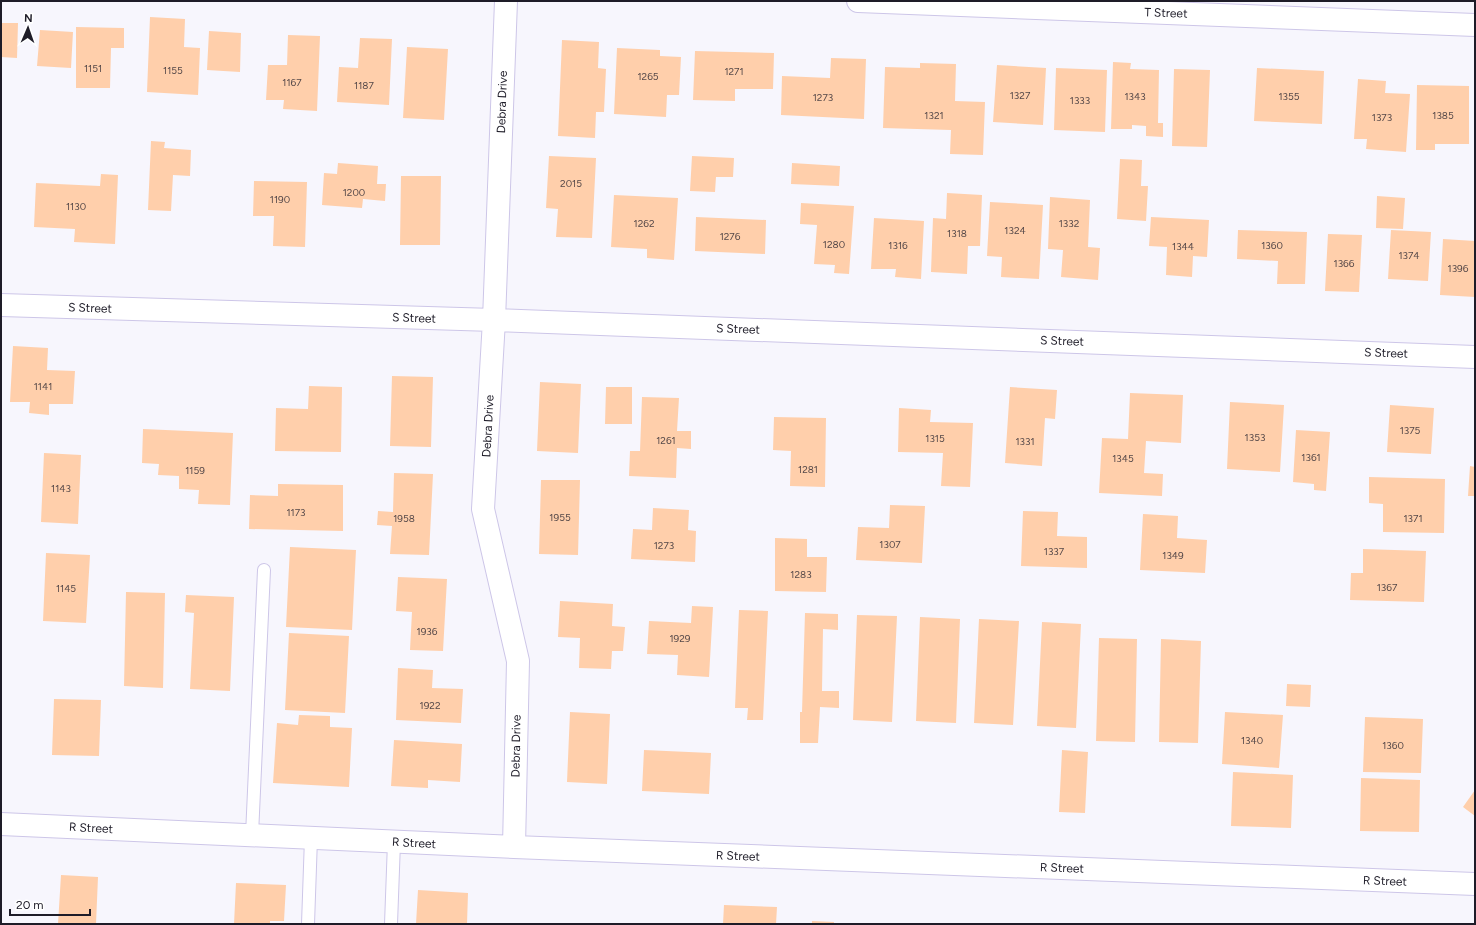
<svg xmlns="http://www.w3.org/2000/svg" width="1476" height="925" font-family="Figtree,sans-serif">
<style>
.building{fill:#ffcfab}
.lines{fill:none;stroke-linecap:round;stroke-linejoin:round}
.service-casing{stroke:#cdc6e8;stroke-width:14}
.minor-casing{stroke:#cdc6e8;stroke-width:24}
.service{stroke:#fff;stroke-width:12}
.minor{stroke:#fff;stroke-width:22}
.labels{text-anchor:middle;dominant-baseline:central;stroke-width:3.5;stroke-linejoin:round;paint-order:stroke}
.number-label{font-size:10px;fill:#564949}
.street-label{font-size:12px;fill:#1e1c28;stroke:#fff}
</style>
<rect width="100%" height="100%" fill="#f7f6fd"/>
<!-- building -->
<path class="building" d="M150,17L185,19L184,47L200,48L198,95L147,92Z
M1,23H18L17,58L1,57Z
M76,27L124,28V48H111L110,88H76Z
M40,30L73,32L71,68L37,66Z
M209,31L241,33L240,72L207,70Z
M288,35L320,36L317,111L283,109L284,100H266L268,65H287Z
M360,38L392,39L389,105L337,102L339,67L358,68Z
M562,40L599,42L598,68L606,69L604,112H596L595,138L558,136Z
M407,47L448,49L444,120L403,118Z
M617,48L660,50V56L681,57L679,95H667L666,117L614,114Z
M695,51L774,53L773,89H735V101L693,100Z
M831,58L866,59L864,119L781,115L782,76L830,78Z
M1113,62L1131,63L1130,69L1159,70L1158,123H1163V137L1146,136V126L1132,125V129H1111Z
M920,63L956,64L955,101L985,102L983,155L950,154L951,130L883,128L885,67L920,68Z
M997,65L1046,68L1043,125L993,122Z
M1056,68L1107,70L1105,132L1054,130Z
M1257,68L1324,71L1322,124L1254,121Z
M1174,69L1210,70L1207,147L1172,146Z
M1358,79L1386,81L1385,93L1410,94L1406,152L1366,149L1367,139H1354Z
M1417,85L1469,86V144H1435V150H1416Z
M151,141L165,142L164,148L191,150L190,176L173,175L171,211L148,210Z
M549,156L596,158L592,238L556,237L558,209L546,208Z
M692,156L734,158L733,177H716L715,192L690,191Z
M1120,159L1142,160L1141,186H1148L1146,221L1117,219Z
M338,163L378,166L377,184H386L385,201L363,199L362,208L322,205L324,173L337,174Z
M792,163L840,166L839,186L791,184Z
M101,174L118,175L115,244L74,242L75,229L34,227L36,183L100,186Z
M401,176H441L440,245H400Z
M254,181L307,182L305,247L273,246L274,216H253Z
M947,193L982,195L980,246H968L967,274L931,272L933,218L946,219Z
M614,195L678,198L674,260L647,258V249L611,247Z
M1377,196L1405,198L1403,229L1376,228Z
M1050,197L1090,200L1088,247L1100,248L1098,280L1061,277L1063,250L1048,249Z
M990,202L1043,205L1039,279L1001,277L1002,257L987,256Z
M801,203L854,206L849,274L834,273L835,265L814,264L817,225L800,224Z
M696,217L766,220L765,254L695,251Z
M1151,217L1209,220L1207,257L1193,256L1192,277L1166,275L1167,247L1149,246Z
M874,218L924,221L921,279L895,277L896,269H871Z
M1238,230L1307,232L1305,284H1277L1278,261L1237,259Z
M1391,230L1431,232L1428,281L1388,279Z
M1328,234L1362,235L1359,292L1325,291Z
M1443,239L1475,241V297L1440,295Z
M13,346L48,348L47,370L75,371L73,404H49V415L29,413L30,402H10Z
M392,376L433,377L431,447L390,446Z
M540,382L581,384L578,453L537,451Z
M309,386L342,387L341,452L275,451L276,408L308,409Z
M606,387H632V424H605Z
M1010,387L1057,390L1055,419L1045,418L1042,466L1005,463Z
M1130,393L1183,395L1181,443L1146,441L1144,473L1163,474L1162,496L1099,493L1102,438L1128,439Z
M642,397L679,398L677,431H691V449L677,448L676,478L629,476L630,451H640Z
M1230,402L1284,405L1280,472L1227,469Z
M1390,405L1434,408L1431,454L1387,452Z
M899,408L931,410L930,422L973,423L970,487L941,486L943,453L898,452Z
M774,417L826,418L825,487L790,486L791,451L773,450Z
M143,429L233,433L230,505L198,504L199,490L179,489V476L158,475L159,464L142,463Z
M1296,430L1330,432L1326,491L1314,490V484L1293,482Z
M44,453L81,455L78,524L41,522Z
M1470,466L1475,467V496H1468Z
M394,473L433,474L429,555L390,554L392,526L377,525L378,511L393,512Z
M1369,477L1445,479L1444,533L1383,532V504L1369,503Z
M541,480H580L578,555L539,554Z
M278,484L343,485V531L249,529L250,495L278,496Z
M890,505L925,506L922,563L856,560L858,527L889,528Z
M653,508L689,510L688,530L696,531L695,562L631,559L633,529L652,530Z
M1023,511L1058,512L1057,536L1087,537V568L1021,566Z
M1143,514L1178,516L1177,538L1207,540L1205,573L1140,570Z
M775,538L807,539V557H827L826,592L775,591Z
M290,547L356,550L352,630L286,627Z
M1363,549L1426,551L1424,602L1350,600L1351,573H1363Z
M46,553L90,555L86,623L43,621Z
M398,577L447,579L443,651L410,650L412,612L396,611Z
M126,592L165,593L163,688L124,686Z
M186,595L234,597L230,691L190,689L194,613L185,612Z
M560,601L613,604L612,626L625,627L623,651H612L611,669L579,668L580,638L558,637Z
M692,606L713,607L709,677L677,675L678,655L647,654L649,621L691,623Z
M739,610L768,611L763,720H747L748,708H735Z
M805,613L838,614V630L823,629L822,691H839V708L820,707L818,743H800V712H802Z
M857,615L897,616L892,722L853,720Z
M920,617L960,619L956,723L916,721Z
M979,619L1019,621L1013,725L974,723Z
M1042,622L1081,624L1076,728L1037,726Z
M289,633L349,636L345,713L285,710Z
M1099,638L1137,639L1135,742L1096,741Z
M1161,639L1201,641L1198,743L1159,742Z
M398,668L433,670L432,688L463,689L461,723L396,720Z
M1287,684L1311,685L1310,707L1286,706Z
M54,699L101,700L99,756L52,755Z
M570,712L610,714L607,784L567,782Z
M1225,712L1283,715L1279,768L1222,764Z
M299,715L330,716V727L352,728L349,787L273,783L277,723L298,725Z
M1365,717L1423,719L1421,773L1363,772Z
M394,740L462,744L460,782L428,780V788L391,786Z
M644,750L711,753L709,794L642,791Z
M1062,750L1088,752L1085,813L1059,812Z
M1233,772L1293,775L1291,828L1231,826Z
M1361,778L1420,780L1419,832L1360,831Z
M1475,790V816L1463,807Z
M61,875L98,877L96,924H58Z
M236,883L286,885L284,921H270V924H234Z
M418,890L468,893L467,924H416Z
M724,905L777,907L776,924H723Z
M812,921L834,922V924H812Z"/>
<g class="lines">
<!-- service casing -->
<g class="service-casing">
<path id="service" d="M252,835L264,570
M308,924L311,838
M391,924L394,842"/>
</g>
<!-- minor casing -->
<g class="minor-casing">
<path id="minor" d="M506,1L494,320L483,509L518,661L514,847
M858,1L1475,25
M1,305L494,320L1475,357
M1,824L514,847L1475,884"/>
</g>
<!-- service -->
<use href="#service" class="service"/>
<!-- minor -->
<use href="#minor" class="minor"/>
</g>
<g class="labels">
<!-- number labels -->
<g class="number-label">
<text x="93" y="68">1151</text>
<text x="173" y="70">1155</text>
<text x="734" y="71">1271</text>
<text x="648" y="76">1265</text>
<text x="292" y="82">1167</text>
<text x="364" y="85">1187</text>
<text x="1020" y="95">1327</text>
<text x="1135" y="96">1343</text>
<text x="1289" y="96">1355</text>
<text x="823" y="97">1273</text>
<text x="1080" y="100">1333</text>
<text x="934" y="115">1321</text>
<text x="1443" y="115">1385</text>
<text x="1382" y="117">1373</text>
<text x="571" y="183">2015</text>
<text x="354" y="192">1200</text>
<text x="280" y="199">1190</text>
<text x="76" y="206">1130</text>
<text x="644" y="223">1262</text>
<text x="1069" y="223">1332</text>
<text x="1015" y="230">1324</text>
<text x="957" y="233">1318</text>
<text x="730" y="236">1276</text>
<text x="834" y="244">1280</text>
<text x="898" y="245">1316</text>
<text x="1272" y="245">1360</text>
<text x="1183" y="246">1344</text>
<text x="1409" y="255">1374</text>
<text x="1344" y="263">1366</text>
<text x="1458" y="268">1396</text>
<text x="43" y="386">1141</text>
<text x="1410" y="430">1375</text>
<text x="1255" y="437">1353</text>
<text x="935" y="438">1315</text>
<text x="666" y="440">1261</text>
<text x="1025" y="441">1331</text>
<text x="1311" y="457">1361</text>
<text x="1123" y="458">1345</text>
<text x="808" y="469">1281</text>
<text x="195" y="470">1159</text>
<text x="61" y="488">1143</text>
<text x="296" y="512">1173</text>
<text x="560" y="517">1955</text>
<text x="404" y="518">1958</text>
<text x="1413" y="518">1371</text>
<text x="890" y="544">1307</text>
<text x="664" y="545">1273</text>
<text x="1054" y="551">1337</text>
<text x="1173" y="555">1349</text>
<text x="801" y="574">1283</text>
<text x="1387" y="587">1367</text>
<text x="66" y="588">1145</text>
<text x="427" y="631">1936</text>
<text x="680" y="638">1929</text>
<text x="430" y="705">1922</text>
<text x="1252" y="740">1340</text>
<text x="1393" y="745">1360</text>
</g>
<!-- street labels -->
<g class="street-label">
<text transform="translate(1166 13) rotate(2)">T Street</text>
<text transform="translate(502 102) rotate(-88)">Debra Drive</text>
<text transform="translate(90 308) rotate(2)">S Street</text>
<text transform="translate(414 318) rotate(2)">S Street</text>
<text transform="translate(738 329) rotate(2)">S Street</text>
<text transform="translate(1062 341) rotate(2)">S Street</text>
<text transform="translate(1386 353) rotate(2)">S Street</text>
<text transform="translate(488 426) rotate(-87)">Debra Drive</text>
<text transform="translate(516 746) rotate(-89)">Debra Drive</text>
<text transform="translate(91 828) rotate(3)">R Street</text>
<text transform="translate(414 843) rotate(3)">R Street</text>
<text transform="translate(738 856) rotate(2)">R Street</text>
<text transform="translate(1062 868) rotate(2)">R Street</text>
<text transform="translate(1385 881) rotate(2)">R Street</text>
</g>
</g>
<!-- border -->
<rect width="1476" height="925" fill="none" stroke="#1e1c28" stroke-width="4"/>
<!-- north arrow -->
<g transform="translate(28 28) rotate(2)" stroke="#ffffff" stroke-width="3" paint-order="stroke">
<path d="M0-3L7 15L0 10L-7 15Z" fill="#1e1c28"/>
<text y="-6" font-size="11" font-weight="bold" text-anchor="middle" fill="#1e1c28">N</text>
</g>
<!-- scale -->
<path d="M10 909v6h80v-6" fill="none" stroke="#1e1c28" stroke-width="2"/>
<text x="16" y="909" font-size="12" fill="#1e1c28" stroke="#ffffff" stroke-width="3" paint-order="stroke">20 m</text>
</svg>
